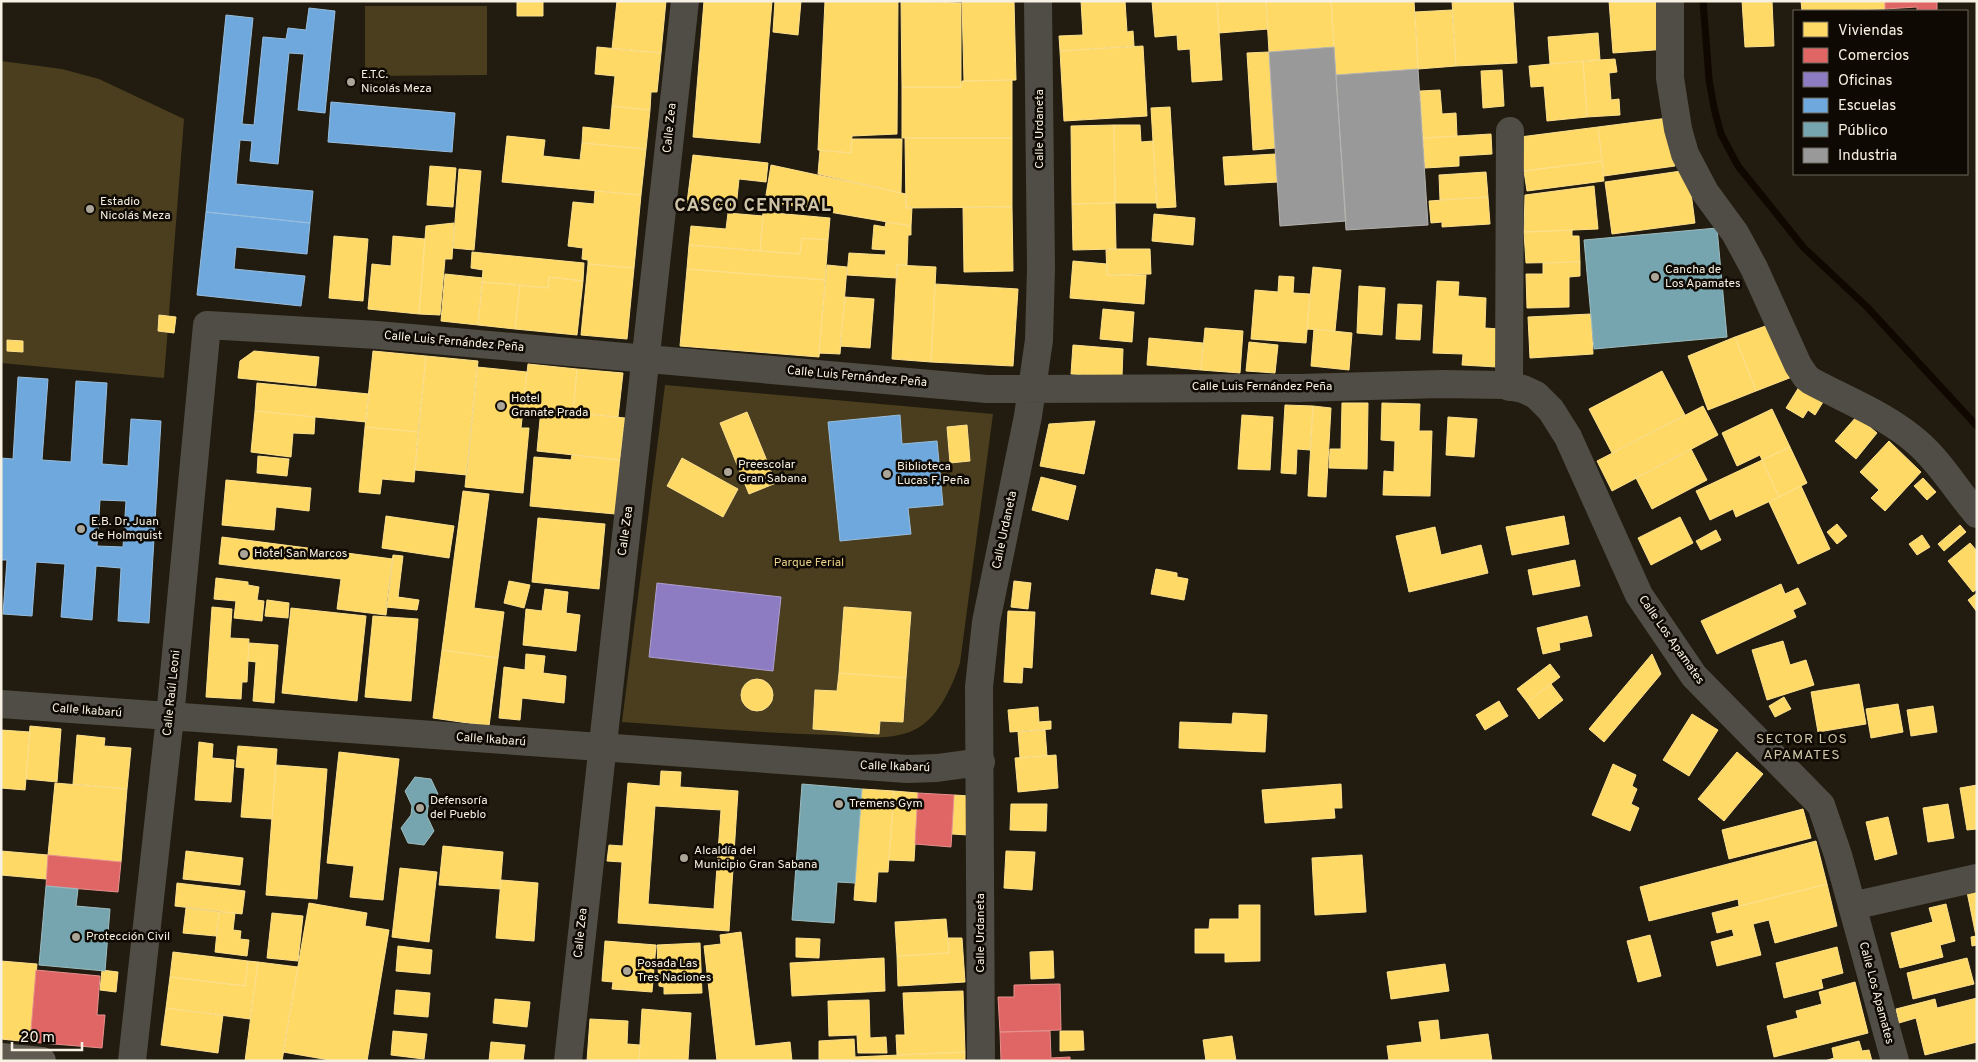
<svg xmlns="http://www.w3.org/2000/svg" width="1978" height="1062" font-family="Overpass,sans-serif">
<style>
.green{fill:#4a3e1f}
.homes{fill:#ffd966;stroke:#fde08c;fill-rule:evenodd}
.shops{fill:#e06666;stroke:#e7908c}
.offices{fill:#8e7cc3;stroke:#ae9fcd}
.schools{fill:#6fa8dc;stroke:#98bede;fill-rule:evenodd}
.public{fill:#76a5af;stroke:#9dbcbf}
.industry{fill:#999;stroke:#b5b3af}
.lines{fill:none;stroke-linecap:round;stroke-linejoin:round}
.stream{stroke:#110701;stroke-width:7}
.minor{stroke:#504d46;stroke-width:28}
.highway{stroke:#5f5b50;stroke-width:28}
.poi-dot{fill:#aca699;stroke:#0e0a03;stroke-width:2}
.labels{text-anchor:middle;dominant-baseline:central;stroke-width:5;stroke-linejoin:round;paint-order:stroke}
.poi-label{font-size:12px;fill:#f7f1e3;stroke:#0e0a03;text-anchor:start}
.street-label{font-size:12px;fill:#f7f1e3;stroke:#0e0a03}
.park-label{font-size:12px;fill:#e8cd87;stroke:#0e0a03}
.neighbourhood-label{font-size:14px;letter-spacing:1px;fill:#cfc4a7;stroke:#0e0a03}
.district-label{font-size:18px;font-weight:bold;letter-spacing:1px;fill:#cfc4a7;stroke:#0e0a03}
</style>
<rect width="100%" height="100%" fill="#211c0f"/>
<!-- green -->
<path class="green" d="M365,6H487V75L365,76Z
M1,61L62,69L99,79L184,119L164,378L1,363Z
M665,385L993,414L960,663C952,687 938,719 914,730C890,742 857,736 831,735C761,733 692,727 622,722Z"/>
<!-- homes -->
<path class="homes" d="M517,1H543V16H517Z
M617,1H666L661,53L612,49Z
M704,1H772L760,143L693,137Z
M775,1H801L798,35L773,32Z
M825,1H898L897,134L852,136L851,153L818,150Z
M901,1L961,3V87H902Z
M962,1H1014L1016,80L964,81Z
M1081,1H1125L1127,32L1133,31L1134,46L1060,51L1059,36L1083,35Z
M1152,1H1217L1222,80L1192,82L1190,49L1178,50L1177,35L1155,37Z
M1217,1H1266L1268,29L1219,33Z
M1266,1H1331L1334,47L1269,52Z
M1331,1H1414L1418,69L1336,75Z
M1452,1H1513L1517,63L1456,66Z
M1609,1H1666L1667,49L1613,53Z
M1742,1H1772L1774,46L1745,47Z
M1801,1H1885V9L1802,11Z
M1452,10L1456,66L1418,69L1415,12Z
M1598,33L1600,60L1550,64L1548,37Z
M1143,46L1147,116L1064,121L1060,51Z
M597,47L661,53L657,92H651L650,110L612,106L615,76L595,74Z
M1269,52L1275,148L1253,150L1247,53Z
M1615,59L1617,72L1609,73L1611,100L1619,99L1620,115L1587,117L1583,61Z
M1583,61L1587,117L1547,121L1544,86L1531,87L1529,66Z
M1502,70L1504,106L1483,108L1481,71Z
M1012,80V138H902V87H961L962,81Z
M1440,90L1442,114L1456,113L1457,136L1423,138L1420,91Z
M612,106L650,110L646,149L582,143L583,127L610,130Z
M1170,107L1176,207L1157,208L1151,108Z
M1668,118L1675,166L1604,176L1598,127Z
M1114,125H1140L1141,142L1153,141L1157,203H1115Z
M1114,125L1115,203L1072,204L1071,126Z
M1598,127L1602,161L1524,171L1520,137Z
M1491,134L1492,154L1459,156V166L1425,168L1423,138Z
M507,136L545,140L543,156L580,160L582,143L646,149L641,195L502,182Z
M905,138H1012V207L906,208Z
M852,139H902L901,193L818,174L820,150L851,153Z
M1276,154L1278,182L1225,185L1223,157Z
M693,155L768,163L766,182L739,179L736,208L687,203Z
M1602,161L1604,181L1527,191L1524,171Z
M771,165L906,194V208L912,207L911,226L765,201Z
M430,166L456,168L453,207L427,205Z
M459,169L481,171L474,250L453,248Z
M1688,170L1695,223L1612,234L1605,182Z
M1486,172L1488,197L1440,200L1439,175Z
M1594,186L1598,229L1524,232L1525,195Z
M595,191L641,195L634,268L588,264V260L582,259L583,248L568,246L573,202L594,204Z
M1488,197L1490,224L1442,227V222L1431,223L1429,201Z
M1115,203L1116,249L1073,250L1072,204Z
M963,207H1012L1013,271L964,272Z
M763,212L830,218L828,240L802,238L800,254L760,251Z
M728,213L763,216L760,251L689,245L691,226L726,229Z
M1154,214L1195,218L1193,245L1152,241Z
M886,222L911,226V235H908L907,265H897V278L847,275L849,253L885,255L886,250L872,249L874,225L885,227Z
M454,223L452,259H445L440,315L419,314L426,226Z
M1572,230V236H1579L1580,262L1526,263L1524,232Z
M334,236L368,239L363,301L329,298Z
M393,236L425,239L419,314L368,309L372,264L391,266Z
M802,238L828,240L825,280L687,269L689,245L800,254Z
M1116,249H1150L1151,274L1107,275L1106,250Z
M472,252L584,263L583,281L549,277L548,288L482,282L483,270L471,268Z
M1073,261L1107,264V275H1146L1144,304L1070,298Z
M1580,262V276L1569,277V307L1527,308L1526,274H1543V263Z
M588,264L634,268L627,339L581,335Z
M827,265L847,267L840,354L819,353Z
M897,265L936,267L931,362L892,359Z
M1313,267L1341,270L1335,331L1307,329Z
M687,269L825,280L819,357L680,346Z
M445,274L483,278L478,325L441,321Z
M1279,276L1294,277L1293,293L1310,294L1306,343L1251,339L1255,290L1278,292Z
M549,277L583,281L577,335L515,329L520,285L548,288Z
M1437,281L1459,282L1458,296L1486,298L1485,328L1499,329L1497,367L1462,365L1463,354L1433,353Z
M482,282L520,285L515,329L478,325Z
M935,284L1018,289L1013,366L931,362Z
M1359,286L1385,288L1382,335L1357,333Z
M845,297L874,299L870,348L840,346Z
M1398,304L1422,305L1420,340L1396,339Z
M1103,309L1134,312L1132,342L1100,339Z
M1591,314L1593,354L1530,358L1528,317Z
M159,315L176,317L174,333L158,331Z
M1771,324L1792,377L1756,391L1735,337Z
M1205,328L1243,331L1240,373L1201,370Z
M1314,329L1352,333L1349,370L1311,366Z
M1735,337L1756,391L1708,410L1688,356Z
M1149,338L1203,343L1201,370L1147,365Z
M7,340L23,341V352L7,351Z
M1249,342L1278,345L1275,373L1246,371Z
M1073,345L1123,349L1122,377L1071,374Z
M254,351L319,357L316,386L238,378L240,361Z
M373,351L426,356L418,432L365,427Z
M426,356L478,361L467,475L415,470Z
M528,364L577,369L573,412L523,408Z
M477,367L527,372L521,428H529L523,493L465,487Z
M577,369L623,373L618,417L573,412Z
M1662,371L1685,415L1612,453L1589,409Z
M257,383L369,394L366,422L255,411Z
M1799,387L1823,402L1815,415L1808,410L1803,418L1786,408Z
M1342,403H1368L1367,469L1329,468L1330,449H1341Z
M1382,403L1420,404L1419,431H1432L1430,496L1383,495L1384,471L1394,472L1395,441L1381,440Z
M1285,405L1313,406L1310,450L1297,449L1296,474L1281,473Z
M1313,406L1331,408L1326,497L1308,496Z
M1703,406L1718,435L1612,491L1597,461Z
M541,409L625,418L620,460L537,451Z
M1772,409L1790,447L1762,460L1760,455L1737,466L1722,433Z
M255,411L315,417L314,434L293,433L291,457L251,452Z
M747,412L776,483L749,494L720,423Z
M1242,415L1273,417L1270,470L1238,469Z
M1857,416L1877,433L1856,459L1835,441Z
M1448,417L1477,419L1474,457L1446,455Z
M1095,421L1084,474L1040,466L1049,424Z
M967,425L970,461L950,463L947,427Z
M365,427L418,432L414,482L382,479L380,494L359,492Z
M1889,441L1921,472L1885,511L1871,498L1879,490L1860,472Z
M1790,447L1807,483L1779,497L1762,460Z
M1691,449L1707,480L1652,509L1636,478Z
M572,455L620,460L615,514L530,506L534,457L571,460Z
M258,456L289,459L287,476L257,473Z
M682,458L738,489L723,517L667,486Z
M1762,460L1779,497L1736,517L1733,509L1710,520L1696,491Z
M1041,477L1076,486L1068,520L1032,510Z
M1923,478L1936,492L1927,500L1914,486Z
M226,480L311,488L309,511L276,507L274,530L222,525Z
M1801,486L1830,549L1798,564L1769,502Z
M463,491L489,494L474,608L504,612L498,658L442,650Z
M386,516L454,526L449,558L382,548Z
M1564,516L1569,544L1512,555L1506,527Z
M1680,517L1693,543L1651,565L1638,538Z
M538,518L605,524L599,589L532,582Z
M1837,524L1847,536L1837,544L1827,532Z
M1960,525L1966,532L1944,551L1938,544Z
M1435,527L1441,555L1481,545L1488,573L1409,592L1396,536Z
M1716,530L1721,540L1701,550L1696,541Z
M1922,535L1930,547L1917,555L1909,544Z
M222,537L393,559L386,615L337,609L341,579L219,564Z
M1970,543L1977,551V589L1973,592L1948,561Z
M393,555L403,556L398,597L419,600L417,610L386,607Z
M1575,560L1580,586L1533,595L1528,570Z
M1156,569L1177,573V577L1188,579L1184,600L1151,594Z
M216,578L248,582V585L259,587L257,600L264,601L262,621L234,618L236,601L214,599Z
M509,581L530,585L524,608L504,603Z
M1014,581L1031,583L1028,609L1011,607Z
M1781,584L1785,594L1798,588L1806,604L1793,610L1796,617L1717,654L1701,621Z
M545,589L568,592L566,613L580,615L576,651L523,645L526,609L542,611Z
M1977,593V612L1968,600Z
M267,600L289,603L288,618L265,616Z
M212,607L232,609L230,638L249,639L247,682H242L241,699L206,697Z
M844,607L911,612L906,678L839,673Z
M291,608L366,616L357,701L282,693Z
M1008,611L1035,612L1032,668L1023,667L1022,683L1004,682Z
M373,616L418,619L411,701L365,697Z
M1587,616L1592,636L1559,643L1560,650L1543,654L1537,628Z
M1783,641L1790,665L1806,660L1814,685L1767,700L1752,650Z
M249,643L278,645L274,703L253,701L256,662L248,661Z
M442,650L498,658L489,726L433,718Z
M526,654L545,656L543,673L566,676L564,703L522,698L520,720L499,718L504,667L525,670Z
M1652,654L1661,674L1604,742L1589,729Z
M1550,664L1560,677L1527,702L1517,689Z
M839,673L906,678L903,722L880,721L879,734L813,729L815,690L837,691Z
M741 695a16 16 0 1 1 32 0a16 16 0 1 1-32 0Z
M1551,684L1563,700L1539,719L1527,702Z
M1859,684L1866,724L1818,732L1811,692Z
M1784,697L1791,709L1775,717L1769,706Z
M1499,701L1508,716L1485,730L1476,715Z
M1898,704L1903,732L1871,738L1866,709Z
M1933,706L1937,732L1911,736L1907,710Z
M1038,707L1039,722L1051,721V729L1010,732L1008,710Z
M1233,713L1267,715L1265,752L1179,748L1180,722L1232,724Z
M1692,714L1718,730L1689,776L1663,760Z
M30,726L61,729L57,782L26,779Z
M1,730L30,732L25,790L1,788Z
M1045,730L1047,756L1020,758L1018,732Z
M77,735L105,738L104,746L131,748L127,789L73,784Z
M199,742L213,744L212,758L234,760L231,802L195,800Z
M238,746L277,749L272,819L241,817L245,768L236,767Z
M339,752L399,759L383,900L350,897L354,866L327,863Z
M1737,752L1763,774L1724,821L1698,799Z
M1056,755L1058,788L1018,792L1015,758Z
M1613,764L1636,775L1632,786L1637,789L1631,804L1639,808L1630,831L1592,815Z
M276,765L327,769L317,899L266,895Z
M661,771L681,772L680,787L738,791L729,931L618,923L622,862L607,861L609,845L623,846L628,783L660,786ZM655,806L721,810L714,909L648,904Z
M55,783L127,789L121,862L48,855Z
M1341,784L1342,808H1334L1335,818L1265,823L1262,790Z
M1977,785V829L1967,830L1960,788Z
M862,789L894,791L888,872H878L876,902L854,900Z
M894,791L918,793L914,861L889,860Z
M954,795L970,796L968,835L952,834Z
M1011,804H1047L1046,831L1010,830Z
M1948,804L1954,838L1928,842L1923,808Z
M1803,809L1811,838L1729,859L1722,830Z
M1888,817L1897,854L1875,860L1866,822Z
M1816,841L1827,884L1739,906L1738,899L1649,921L1640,887Z
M443,846L503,852L500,889L439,885Z
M1,851L48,855L46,879L1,875Z
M186,851L243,858L240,885L183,879Z
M1006,851L1035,852L1032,890L1004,888Z
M1362,855L1366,912L1315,915L1312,858Z
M400,868L437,872L429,942L392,937Z
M501,880L538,883L534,941L496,938Z
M177,883L245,891L242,914L175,906Z
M1827,884L1837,926L1775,943L1769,920L1753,924L1761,955L1717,966L1711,942L1734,936L1732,929L1717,933L1712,913Z
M1977,890V945L1972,946L1971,937L1976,936L1967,892Z
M309,903L367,913L365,926L389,930L367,1061H335L283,1052Z
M1946,904L1955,941L1940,945L1943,957L1900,968L1891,933L1933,922L1929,908Z
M1239,905H1260V961L1225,962V953H1195V929H1209L1210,919H1239Z
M186,908L219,912L216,936L183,933Z
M219,912L235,913L233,930L241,931L240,939L249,940L247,956L215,952Z
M272,913L303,916L298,961L267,958Z
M946,919L949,953L897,956L895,922Z
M741,932L755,1046L790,1042L792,1061H717L704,946L721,944L720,935Z
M1650,935L1661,976L1638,982L1627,941Z
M796,938L820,939L819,958L796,957Z
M948,938H962L965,982L898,986L897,956L949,953Z
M605,941L656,945L652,992L612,989L613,982L602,981Z
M700,943L702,993L664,994V987L659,986L657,945Z
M398,946L432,950L430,974L396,971Z
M1837,947L1843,973L1821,979L1823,988L1784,998L1776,963Z
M1053,951L1054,978L1031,979L1030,952Z
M173,952L248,961L245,986L170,977Z
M884,958L885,991L792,996L790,963Z
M1967,958L1974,984L1913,999L1907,973Z
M1,961L37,964L30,1042L1,1039Z
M248,961L258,962L250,1019L166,1008L170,977L245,986Z
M258,962L298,967L282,1061H245Z
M1445,964L1449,991L1391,999L1387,972Z
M102,970L118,972L116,992L100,990Z
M1855,982L1868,1033L1774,1057L1767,1026L1798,1018L1796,1011L1822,1004L1819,992Z
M396,990L430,993L428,1017L394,1014Z
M963,991L965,1052L897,1055L896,1035H905L903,993Z
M1977,998V1042L1925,1055L1916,1018L1899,1023L1896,1009L1935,999L1937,1008Z
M495,999L530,1002L527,1027L493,1023Z
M869,1000L870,1038L886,1037L887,1053H858L857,1035L829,1036L828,1001Z
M166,1008L223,1015L218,1053L161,1045Z
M642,1009L691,1013L688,1060L639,1061Z
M590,1019L628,1021L627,1044L640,1045L639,1061H587Z
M1438,1020L1440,1040L1488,1034L1492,1061H1389L1387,1046L1422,1042L1419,1022Z
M393,1031L427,1034L424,1059L391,1055Z
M1060,1031H1083L1084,1050L1060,1051Z
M1232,1036L1236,1061H1206L1203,1040Z
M854,1039L855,1057L965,1052V1061H819V1041Z
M1859,1041L1862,1051L1869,1050L1872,1061H1825L1834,1058L1832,1048Z
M491,1042L525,1045L523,1061H489Z"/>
<!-- shops -->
<path class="shops" d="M1885,1H1937V11H1917V7L1885,9Z
M918,793L954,795L951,847L915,844Z
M48,855L121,862L118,892L46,886Z
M36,970L100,976L97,1015H105L102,1048L30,1042Z
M1060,984L1061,1030L1000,1032L998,997H1014V985Z
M1050,1031L1051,1058L1070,1057V1061H1001L1000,1032Z"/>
<!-- offices -->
<path class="offices" d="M657,583L781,597L773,671L649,657Z"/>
<!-- schools -->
<path class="schools" d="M309,8L335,11L325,113L298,110L304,54L289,53L278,164L250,161L252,141L240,140L236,184L313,191L310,223L206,212L226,15L253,18L242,124L254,125L263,37L286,39L288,28L306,30Z
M331,102L455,113L452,152L328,142Z
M206,212L310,223L307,254L236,247L234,269L305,276L301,306L197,295Z
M18,377L48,379L42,460L71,462L76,381L107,383L102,464L128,466L131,419L161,421L149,623L118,621L121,568L96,566L92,620L61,617L65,564L36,562L32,616L3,614L7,560H1V458L13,459ZM100,500L126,501L123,547L97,546Z
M900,415L902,444L937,441L943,505L908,508L911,534L840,541L828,422Z"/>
<!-- public -->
<path class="public" d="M1717,228L1727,337L1594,349L1584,240Z
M415,777L431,779L438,794L428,807L427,816L434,831L424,845L408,843L401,828L411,815L412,806L405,791Z
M802,784L862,789L855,883L837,882L834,923L792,920Z
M46,886L78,889L76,906L110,909L105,971L39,965Z"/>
<!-- industry -->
<path class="industry" d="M1334,47L1346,221L1280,226L1269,52Z
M1418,69L1428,225L1346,230L1336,75Z"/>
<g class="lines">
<!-- stream -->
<path class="stream" d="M1703,1L1709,79L1714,108L1721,134L1738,166L1804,248L1867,307L1977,426"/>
<!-- minor -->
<path class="minor" d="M1670,1V78L1678,129L1685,154L1705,192L1735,233L1754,268L1798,365L1806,377L1811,381C1846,400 1888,416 1918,443C1941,463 1957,491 1977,514
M1509,387L1510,131
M1,704L907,769L937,768L981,762
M1852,906L1977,878
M132,1061L170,717L207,325L377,335L987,389L1299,388L1442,384L1503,385L1523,389L1536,395L1551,410L1568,437L1639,595L1694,676L1821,805L1838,855L1895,1061
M568,1061L685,1
M981,1061L979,687L986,622L1028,416L1039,340L1041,268L1038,1"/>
<!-- highway -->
<path class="highway" d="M1,1057L42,1061"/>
</g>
<!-- markers -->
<g class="poi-dot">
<circle cx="351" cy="82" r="5"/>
<circle cx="90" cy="209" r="5"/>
<circle cx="1655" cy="277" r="5"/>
<circle cx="501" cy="406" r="5"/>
<circle cx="728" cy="472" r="5"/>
<circle cx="887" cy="474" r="5"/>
<circle cx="81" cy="529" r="5"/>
<circle cx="244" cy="554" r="5"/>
<circle cx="839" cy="804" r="5"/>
<circle cx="420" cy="808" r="5"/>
<circle cx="684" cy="858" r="5"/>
<circle cx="76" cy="937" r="5"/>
<circle cx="627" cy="971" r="5"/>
</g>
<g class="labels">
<!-- poi labels -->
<g class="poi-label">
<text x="361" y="75">E.T.C.<tspan x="361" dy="14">Nicolás Meza</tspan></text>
<text x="100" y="202">Estadio<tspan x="100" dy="14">Nicolás Meza</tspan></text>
<text x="1665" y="270">Cancha de<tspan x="1665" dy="14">Los Apamates</tspan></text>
<text x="511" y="399">Hotel<tspan x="511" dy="14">Granate Prada</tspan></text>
<text x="738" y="465">Preescolar<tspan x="738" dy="14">Gran Sabana</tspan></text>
<text x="897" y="467">Biblioteca<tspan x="897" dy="14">Lucas F. Peña</tspan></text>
<text x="91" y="522">E.B. Dr. Juan<tspan x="91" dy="14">de Holmquist</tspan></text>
<text x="254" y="554">Hotel San Marcos</text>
<text x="430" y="801">Defensoría<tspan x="430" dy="14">del Pueblo</tspan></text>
<text x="849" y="804">Tremens Gym</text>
<text x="694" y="851">Alcaldía del<tspan x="694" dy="14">Municipio Gran Sabana</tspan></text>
<text x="86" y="937">Protección Civil</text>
<text x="637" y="964">Posada Las<tspan x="637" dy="14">Tres Naciones</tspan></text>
</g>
<!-- street labels -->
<g class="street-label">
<text transform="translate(670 128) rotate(-84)">Calle Zea</text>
<text transform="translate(1040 129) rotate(-90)">Calle Urdaneta</text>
<text transform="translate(454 342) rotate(5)">Calle Luis Fernández Peña</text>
<text transform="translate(857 377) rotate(5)">Calle Luis Fernández Peña</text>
<text x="1262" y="387">Calle Luis Fernández Peña</text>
<text transform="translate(1005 530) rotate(-78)">Calle Urdaneta</text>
<text transform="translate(626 531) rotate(-82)">Calle Zea</text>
<text transform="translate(1671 640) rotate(55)">Calle Los Apamates</text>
<text transform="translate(172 693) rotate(-84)">Calle Raúl Leoni</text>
<text transform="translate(87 711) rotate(4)">Calle Ikabarú</text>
<text transform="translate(491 740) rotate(4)">Calle Ikabarú</text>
<text transform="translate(895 767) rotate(2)">Calle Ikabarú</text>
<text transform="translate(581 933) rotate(-84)">Calle Zea</text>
<text transform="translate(981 933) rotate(-90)">Calle Urdaneta</text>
<text transform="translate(1876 993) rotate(75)">Calle Los Apamates</text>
</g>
<!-- park labels -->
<g class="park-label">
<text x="809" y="563">Parque Ferial</text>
</g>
<!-- neighbourhood labels -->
<g class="neighbourhood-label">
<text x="1802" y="739">SECTOR LOS<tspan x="1802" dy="16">APAMATES</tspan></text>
</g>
<!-- district labels -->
<g class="district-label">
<text x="753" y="206">CASCO CENTRAL</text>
</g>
</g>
<!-- border -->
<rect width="1978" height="1062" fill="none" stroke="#f7f1e3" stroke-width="5"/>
<!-- legend -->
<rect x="1793" y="10" width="175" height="165" fill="#0e0a03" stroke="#6b665d"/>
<rect x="1803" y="22" width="25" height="15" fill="#ffd966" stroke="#6b665d"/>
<text x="1838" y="35" font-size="15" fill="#f7f1e3">Viviendas</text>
<rect x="1803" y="48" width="25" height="15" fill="#e06666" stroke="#6b665d"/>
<text x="1838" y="60" font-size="15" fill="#f7f1e3">Comercios</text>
<rect x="1803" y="72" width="25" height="15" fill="#8e7cc3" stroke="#6b665d"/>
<text x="1838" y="85" font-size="15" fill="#f7f1e3">Oficinas</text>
<rect x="1803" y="98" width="25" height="15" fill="#6fa8dc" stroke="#6b665d"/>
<text x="1838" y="110" font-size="15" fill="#f7f1e3">Escuelas</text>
<rect x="1803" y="122" width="25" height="15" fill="#76a5af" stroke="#6b665d"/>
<text x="1838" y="135" font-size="15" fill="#f7f1e3">Público</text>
<rect x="1803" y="148" width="25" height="15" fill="#999999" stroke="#6b665d"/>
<text x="1838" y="160" font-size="15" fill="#f7f1e3">Industria</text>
<!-- scale -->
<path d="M12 1042v8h70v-8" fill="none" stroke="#f7f1e3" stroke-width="2.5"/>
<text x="20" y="1042" font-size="15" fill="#f7f1e3" stroke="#0e0a03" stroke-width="4" paint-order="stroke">20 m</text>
</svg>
